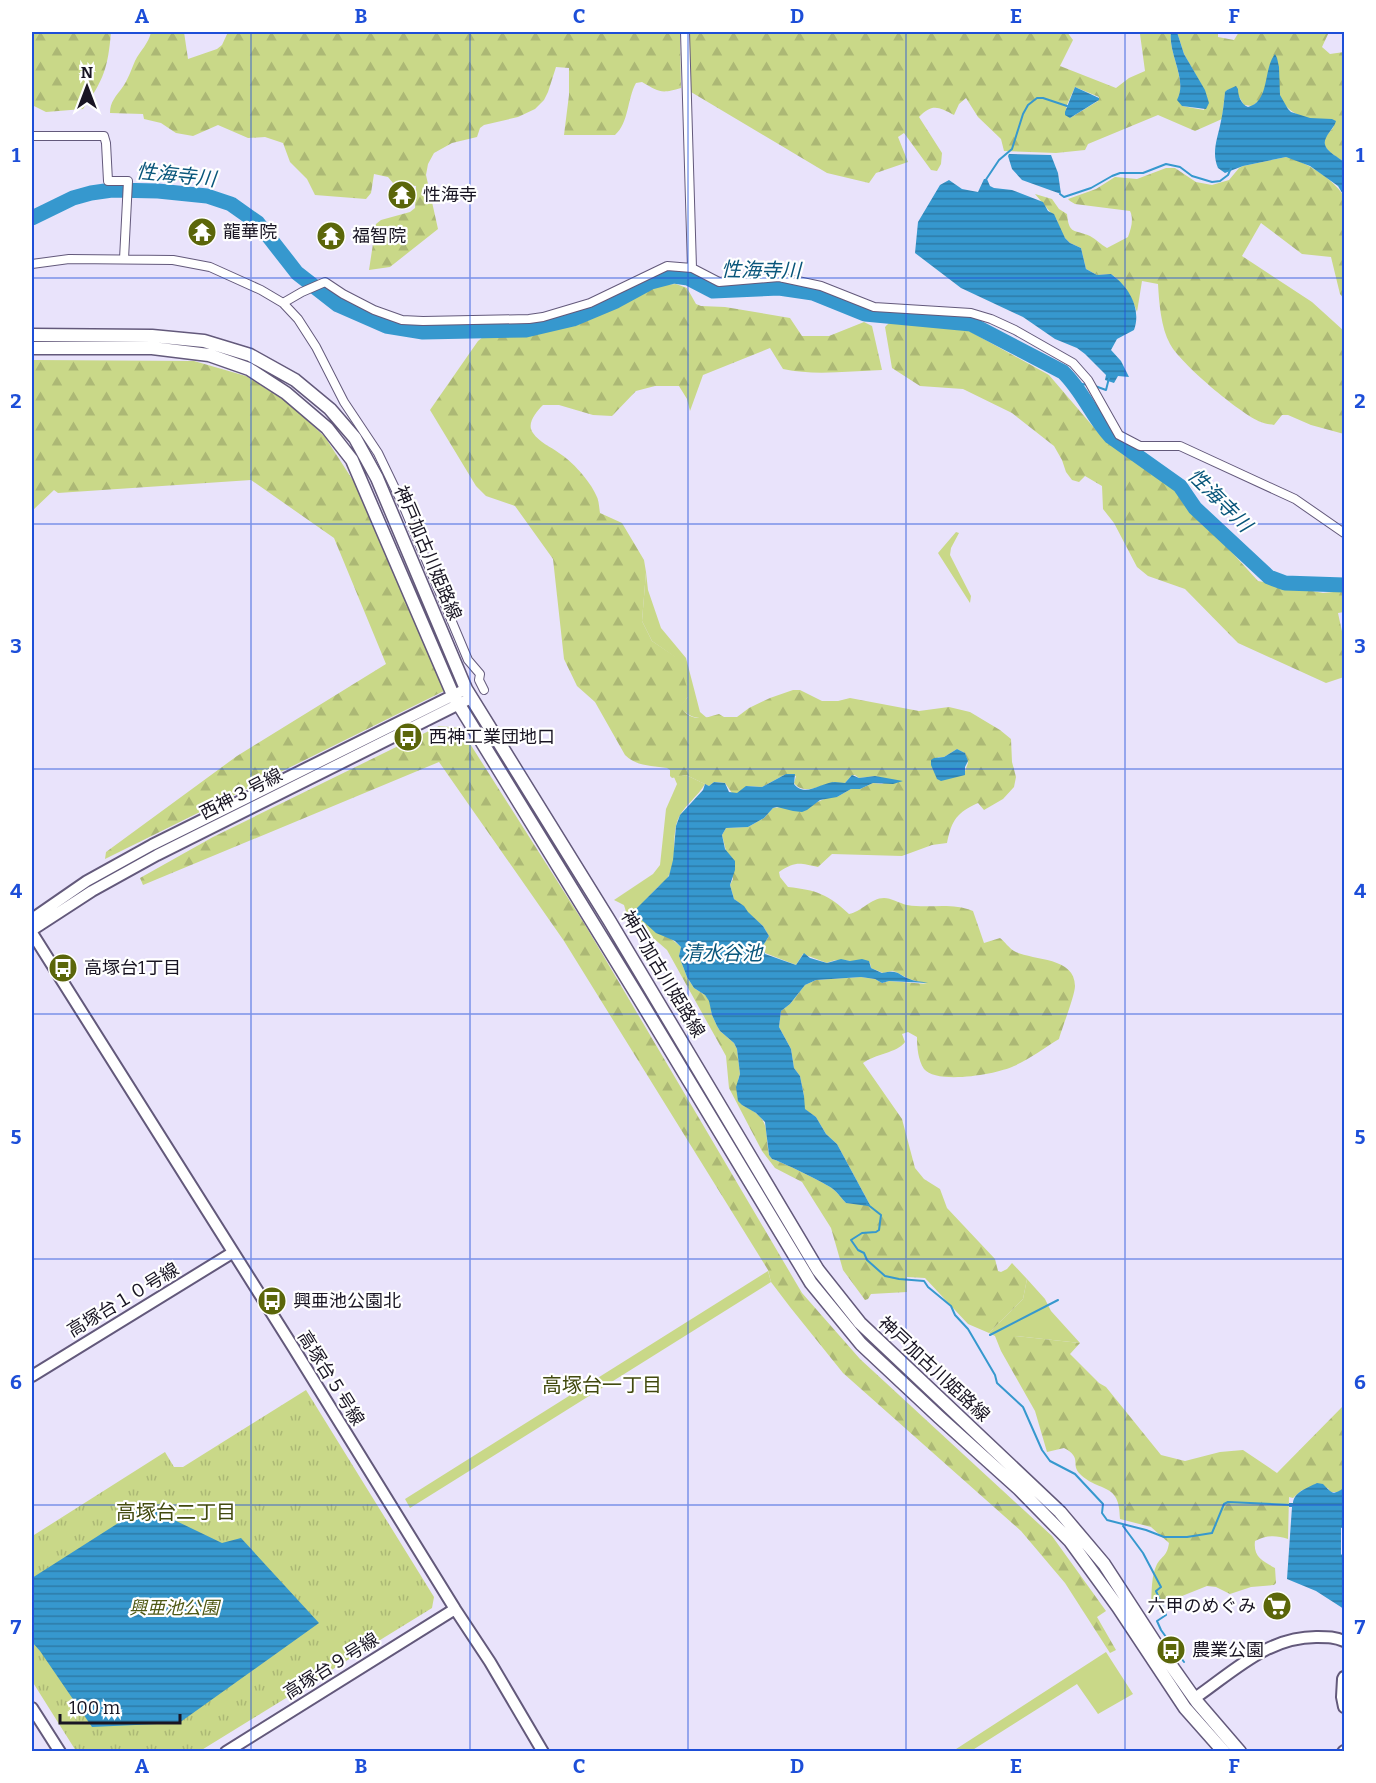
<svg xmlns="http://www.w3.org/2000/svg" width="1376" height="1783" font-family="Bitter,'Noto Sans JP',serif">
<style>
.grass{fill:#c9d888}
.forest{fill:url(#forest-firs);fill-rule:evenodd}
.park{fill:url(#park-tufts)}
.water{fill:url(#water-rules)}
.lines{fill:none;stroke-linecap:round;stroke-linejoin:round}
.stream{stroke:#3698ce;stroke-width:2}
.river{stroke:#3698ce;stroke-width:15}
.street-casing{stroke:#63597b;stroke-width:10}
.secondary-casing{stroke:#63597b;stroke-width:14}
.primary-casing{stroke:#63597b;stroke-width:15}
.street{stroke:#fff;stroke-width:8}
.secondary{stroke:#fff;stroke-width:10}
.primary{stroke:#fff;stroke-width:12}
.grid{fill:none;stroke:#1d4ed8;stroke-width:1.5;stroke-opacity:0.55}
.labels{text-anchor:middle;dominant-baseline:central;stroke-width:4.5;stroke-linejoin:round;paint-order:stroke}
.poi-label{font-size:18px;fill:#191523;stroke:#fff;text-anchor:start}
.street-label{font-size:18px;fill:#191523;stroke:#fff}
.park-label{font-size:18px;font-style:italic;fill:#4f5915;stroke:#fff}
.water-label{font-size:20px;font-style:italic;fill:#09567b;stroke:#fff}
.neighbourhood-label{font-size:20px;fill:#424a0f;stroke:#fff}
.neatline{fill:none;stroke:#1d4ed8;stroke-width:2}
.grid-label{font-size:20px;text-anchor:middle;font-weight:bold;fill:#1d4ed8}
</style>
<defs>
<pattern id="forest-firs" width="22" height="20" patternUnits="userSpaceOnUse" patternTransform="scale(1.5)"><rect width="22" height="20" fill="#c9d888"/><path d="M5 1l3.5 6h-7zM16 11l3.5 6h-7z" fill="#acb875"/></pattern>
<pattern id="park-tufts" width="24" height="20" patternUnits="userSpaceOnUse" patternTransform="scale(1.5)"><rect width="24" height="20" fill="#c9d888"/><path d="M3 7l-1-3M5 7V3M7 7l1-3M15 17l-1-3M17 17v-4M19 17l1-3" fill="none" stroke="#acb875"/></pattern>
<pattern id="water-rules" width="6" height="5" patternUnits="userSpaceOnUse" patternTransform="scale(1.5)"><rect width="6" height="5" fill="#3698ce"/><path d="M0 2.5h6" fill="none" stroke="#2d7ba7"/></pattern>
</defs>
<rect width="100%" height="100%" fill="#e9e3fb"/>
<!-- grass -->
<path class="grass" d="M956,532L959,533L951,548L950,555L971,596L970,603L938,553Z
M646,572L648,590L661,628L686,658L700,712L707,718C695,719 688,716 679,707L688,697L675,657L652,641L642,621Z
M686,775L705,784C698,796 686,804 679,817C670,836 679,859 668,877C665,883 659,885 655,890C647,898 638,910 627,915L624,905L614,900L653,874L660,865L666,809L677,784L674,777Z
M768,1271L771,1282L410,1508L405,1499Z
M1027,1279L1045,1299L1051,1311L1080,1343L1015,1336H995L989,1333L1023,1299Z
M1106,1652L1133,1694L1098,1714L1077,1684L971,1751H953Z"/>
<!-- forest -->
<path class="forest" d="M32,32H111C108,67 104,80 83,109L46,112L32,105Z
M151,32H184L188,59L217,49L222,45L228,32H680L681,88C661,94 659,92 642,82L636,83C627,99 629,123 615,135H564L569,95V68L556,67L548,92L544,100L535,109L518,117L484,125L480,128L477,137L452,143L434,153L428,164L426,175L438,229L390,267L369,270L376,224L381,220L410,212L415,208L416,186L393,183L388,177L374,174L371,193L366,199L315,195L307,179L290,162L283,143L265,137L248,138L218,125L193,136L176,133L161,123L144,119L143,114L110,113C110,102 116,96 122,88C128,80 131,70 135,61C140,51 149,43 151,32Z
M689,32H1067L1073,40L1060,66L1116,88L1129,78L1145,71L1140,34L1136,32H1171C1169,47 1178,65 1180,81C1181,90 1180,97 1182,106L1204,110L1205,91L1184,54L1177,32H1218V37L1234,40L1239,32H1329L1322,47L1330,54L1344,52V162C1338,157 1321,150 1325,139C1326,135 1332,130 1334,126L1326,119C1307,121 1283,113 1279,92C1278,84 1279,75 1279,67L1260,100L1252,106L1244,105L1238,95L1236,87L1227,90L1225,93L1222,119L1195,131L1158,115L1088,144L1085,150L1056,153L1004,151L1001,139L978,117L966,98L959,104L954,115C939,107 932,103 919,117L942,153L941,164L937,171L931,170L904,133L898,137L908,162L876,173L869,183L827,173L691,92ZM1075,87L1099,97L1098,101L1070,118L1066,107Z
M1286,157C1307,162 1332,178 1344,196V299L1340,294L1331,257L1302,254L1261,223L1242,256L1312,302L1344,331V434L1311,425L1288,415H1282L1274,425C1270,424 1265,424 1261,422C1240,414 1180,363 1170,344C1161,328 1159,302 1158,284L1142,281L1137,312C1132,297 1124,283 1111,274L1097,275L1086,269L1081,248L1070,243L1065,238L1060,231L1057,220L1035,194L1052,199L1059,209L1067,214C1069,235 1074,229 1090,236C1096,239 1101,245 1107,248L1128,237C1131,229 1134,219 1130,211L1075,204L1070,201L1068,199L1096,189L1115,177L1137,179L1166,168H1175L1196,182L1212,185L1229,180L1239,168L1243,166Z
M676,284L687,288L696,304L701,306L725,307L790,318L802,336H829L864,322L872,326L882,370C850,371 814,376 783,369L770,348L703,375L690,411L687,399L679,386H655L636,391L612,416L593,415L559,405H543C536,412 526,424 533,433C539,442 551,447 559,453C572,461 590,481 596,495C599,500 599,507 600,513L622,523L644,560L646,572L642,621L652,641L676,657L680,665L688,691V697L680,707C692,722 702,719 719,714L724,717H737L749,708L770,698L793,690H800L822,701H838L850,698L919,711L949,707L970,712L1000,730L1011,739L1012,762L1016,777L1014,787L1003,799L984,810L978,803C957,813 952,819 947,843L932,845L902,856L832,854L818,867C799,863 796,861 779,872L780,877L788,887C816,890 828,894 849,914C861,912 871,898 884,898C891,898 899,903 907,905C929,909 951,902 973,911L984,943L1000,938C1005,942 1009,948 1014,951C1031,961 1075,956 1075,986C1075,995 1062,1028 1059,1039C1044,1048 1030,1059 1014,1066C998,1074 937,1085 924,1069C918,1060 917,1047 917,1037L908,1032L902,1034L905,1042C897,1053 875,1054 863,1063L902,1119L915,1168L924,1179L940,1189L947,1208L995,1259L998,1271L1001,1272L1007,1269L1012,1263L1027,1279L1023,1299L989,1333L968,1324L925,1278L907,1277V1292L871,1294L868,1299L865,1300L843,1270L831,1228L802,1182L775,1168L762,1151L729,1088L726,1056L667,950L627,915L633,912C647,926 666,933 681,947L679,956L687,977L694,988L705,995L710,1001L712,1015L717,1026L720,1031L734,1043L737,1049L740,1074L738,1080L742,1105C772,1119 764,1128 769,1155L772,1159C778,1160 827,1184 833,1189C838,1193 842,1199 846,1203L870,1205L837,1144L826,1134L816,1117L804,1109V1096L800,1076L794,1068L791,1049L779,1027L781,1011L790,1004L805,985L816,980L861,977L875,979L882,983L889,981L927,984L909,979L896,972L892,971L883,973L871,968L870,963C863,959 859,961 851,961C838,961 840,958 827,963L803,954L796,965L765,953L764,944L769,936L763,926L747,912L742,905L734,899L730,885L733,879L722,835L726,828L748,827L764,818L773,808L815,803L829,797H837L851,789H860L873,783L882,784L890,780L875,776L859,778L855,775L851,776L845,783C840,784 836,782 831,783C819,786 803,795 794,783L796,776L784,775L762,787L748,786L738,793H732L725,783L714,782L709,786L686,775L672,778L670,776V770L667,768C653,766 635,766 625,755L595,702L577,686L564,659L553,559L515,506L486,496L476,486L430,410L478,341L483,337L538,334L593,318L646,291L663,285ZM957,749L965,753L968,763L965,771L937,757H944Z
M889,323L962,327L1049,375L1102,437L1176,491L1258,581L1323,593L1344,591V612L1338,613L1343,636H1344V677L1326,683L1238,643L1185,589L1148,576L1137,567L1114,523L1103,509L1102,486L1085,476L1079,482L1072,480L1066,472L1062,460L1054,446L1012,413L963,389L920,386L892,368L885,327Z
M32,360L194,361L246,376L290,404L325,437L354,482L444,691L105,859L106,852L237,756L386,664L334,538L251,480L58,493L54,490L32,511Z
M439,726L460,728L587,928L802,1293L860,1359L1052,1536L1106,1611L1097,1617L1116,1650L1110,1653L1065,1583L1021,1531L843,1373L790,1307L771,1282L768,1270L564,941L439,762L143,885L140,878L213,837Z
M995,1336H1015L1080,1343L1070,1354L1099,1383L1106,1387L1161,1455L1185,1461L1220,1452L1243,1450L1277,1473L1344,1405V1488L1339,1492H1330L1328,1488L1302,1490L1293,1498L1289,1497L1288,1539C1276,1535 1266,1535 1255,1541C1253,1557 1263,1561 1275,1568L1276,1583L1274,1585L1251,1587L1230,1594L1216,1587L1207,1586L1177,1598L1151,1604C1152,1591 1151,1576 1157,1564C1163,1555 1167,1556 1169,1543L1151,1527L1120,1519C1120,1481 1099,1493 1080,1474C1070,1464 1083,1458 1064,1448L1047,1452L1035,1411L1001,1351Z"/>
<!-- park -->
<path class="park" d="M306,1390L434,1597L432,1608L200,1751H76L32,1681V1532L34,1535L165,1452L174,1467H183Z"/>
<!-- water -->
<path class="water" d="M1171,32H1177L1184,54L1205,90L1209,103L1206,109L1182,106L1177,100C1188,80 1168,54 1171,32Z
M1275,54L1277,58L1279,67L1280,95L1288,109L1291,112L1310,118L1332,119L1336,121C1334,128 1329,131 1326,138C1320,149 1337,156 1344,162V196L1338,186L1310,166L1286,157L1243,166L1225,173L1218,168C1211,152 1218,137 1221,121C1223,112 1224,102 1225,92L1227,90L1236,86L1238,89C1238,96 1241,104 1248,107C1270,102 1263,69 1275,54Z
M1075,87L1099,98V100L1070,118L1065,115V112Z
M1009,154L1051,155L1058,173L1061,194L1022,180L1012,169L1008,156Z
M984,179H987L990,186L994,188L1012,190L1043,202L1048,211L1054,214L1065,238L1070,243L1081,248L1086,269L1097,275L1111,274C1128,286 1142,308 1134,330L1117,339L1111,350L1121,361L1129,377L1118,376L1114,383L1105,380L1106,375L1085,354L1077,348L1055,339L1023,317L961,288L915,253L918,222L940,185L949,180L962,189L978,192Z
M957,749L965,753L968,761L965,767V775L941,781L937,779L931,765V760L934,758L944,757Z
M786,774H795L794,784C805,798 822,782 835,782C839,782 842,783 845,783L852,775L859,778L875,776L903,781L893,784L873,783L860,789H851L837,797L820,800L807,810L802,812L793,811L777,807L773,808L764,818L748,827L726,828L722,835L725,849L735,861V870L730,885L734,899L744,906L748,912L763,926L769,936L764,944L765,954L796,965L804,953L810,958L827,963L841,959L850,961L862,959L869,961L871,968L882,973C900,969 897,975 912,980C917,982 922,981 928,983L889,981L882,983L875,979L861,977L816,980L805,985L790,1004L781,1011L779,1027L791,1049L794,1068L800,1076L804,1096L805,1109L816,1117L826,1134L837,1144L870,1205L868,1206L846,1203C842,1199 838,1193 833,1189C827,1184 778,1160 772,1159L769,1155L765,1122L756,1113L742,1105L738,1101L736,1087L740,1074L737,1049L734,1043L720,1031L717,1026L712,1015L709,1001L705,995L694,988L687,977L679,956L681,947L675,941L656,933L633,912L669,876L673,860L676,826L680,815L703,790L705,784L709,786L714,782L725,783L729,792L737,793L746,786L762,787Z
M1317,1483L1323,1484C1332,1493 1332,1496 1344,1488V1527L1341,1528V1554L1344,1557V1609L1316,1591L1287,1579L1292,1507H1289V1503H1293C1294,1492 1307,1488 1317,1483Z
M145,1506L222,1543L241,1538L319,1623L179,1723L92,1727L40,1651L32,1642V1578Z"/>
<g class="lines">
<!-- stream -->
<path class="stream" d="M985,181L999,160L1012,149L1023,114L1028,105L1037,98H1043L1067,106
M1060,194L1064,197L1091,188L1112,176L1120,173H1143L1166,164L1180,167L1192,176L1212,182L1220,181L1228,175L1231,168
M1075,383L1089,385
M1095,386L1106,390L1109,378
M867,1204L881,1215L879,1230L876,1232L862,1233L851,1240L858,1250L864,1253L867,1260L885,1276L899,1279L924,1281L928,1287L951,1306L955,1315L968,1329L995,1375L997,1383L1023,1407L1042,1450L1050,1461L1075,1474L1103,1504L1102,1513L1107,1520L1146,1530L1164,1537H1187L1212,1533L1224,1504L1228,1502L1292,1505
M990,1335L1058,1300
M1123,1526L1143,1553L1161,1587L1156,1591L1166,1615L1157,1621L1161,1630L1184,1662"/>
<!-- river -->
<path class="river" d="M32,218L73,198L91,193L112,190L158,191L207,196L231,204L258,223L297,273L338,305L386,326L423,332L526,330L573,319L616,301L651,282L674,276L688,278L713,291L779,288L813,293L865,314L971,324L1063,372C1083,391 1092,417 1111,437L1180,486L1195,508L1269,577L1285,583L1344,585"/>
<!-- street casing -->
<g class="street-casing">
<path id="street" d="M685,32L692,268
M32,136H104L106,143L108,181H128L124,259
M32,264L69,259L173,260L210,267L261,290L283,303L298,319L316,347L344,402L378,453L403,505L468,660L480,674L479,680L484,690
M283,303L302,292L325,282L343,294L374,310L402,320L423,321L529,319L543,317L590,303L667,266L692,268L719,282L779,277L821,286L874,307L971,313L991,319L1015,330L1073,363L1088,380L1119,435L1140,446H1180L1295,499L1344,533"/>
</g>
<!-- secondary casing -->
<g class="secondary-casing">
<path id="secondary" d="M32,919L87,881L152,845L466,689
M32,930L92,891L157,855L471,698
M32,933L293,1347L455,1609L490,1662L543,1752
M32,1376L232,1253
M1344,1677L1343,1679L1342,1697L1344,1707
M1195,1698C1233,1672 1268,1636 1318,1637C1328,1637 1335,1637 1344,1641
M32,1708L60,1752
M226,1752L455,1609
M1343,1752L1344,1751"/>
</g>
<!-- primary casing -->
<g class="primary-casing">
<path id="primary" d="M32,335L152,336L204,341L250,355L295,380L330,409L355,438L377,478L466,689L609,920L818,1270L860,1323L1060,1512L1104,1564L1156,1644L1197,1702L1240,1752
M32,348H152L209,355L249,369L286,393L327,428L352,460L453,695L637,995L811,1283L861,1344L939,1417L1019,1489L1070,1541L1118,1607L1185,1708L1224,1752"/>
</g>
<!-- street -->
<use href="#street" class="street"/>
<!-- secondary -->
<use href="#secondary" class="secondary"/>
<!-- primary -->
<use href="#primary" class="primary"/>
</g>
<!-- grid -->
<path class="grid" d="M251,32V1752M470,32V1752M688,32V1752M906,32V1752M1125,32V1752M32,278H1344M32,524H1344M32,769H1344M32,1014H1344M32,1259H1344M32,1505H1344"/>
<!-- icons -->
<defs>
<g id="temple-disc" transform="scale(1.5)"><circle r="9.5" fill="#5b660a" stroke="#fff"/><path d="M0-6L5-2H3V0L6.5 2.5H4V6H1.5V3h-3V6H-4V2.5H-6.5L-3 0V-2H-5Z" fill="#fff"/></g>
<g id="bus-disc" transform="scale(1.5)"><circle r="9.5" fill="#5b660a" stroke="#fff"/><path d="M-5-6H5V4H4V6H2V4H-2V6H-4V4H-5ZM-3.5-4V0h7V-4ZM-3.5 1.2v1.5H-2V1.2ZM2 1.2v1.5H3.5V1.2Z" fill="#fff"/></g>
<g id="supermarket-disc" transform="scale(1.5)"><circle r="9.5" fill="#5b660a" stroke="#fff"/><path d="M-6-5.5h2.5l.6 2H6L4.5 2H-2.5L-4.4-4H-6ZM-1.5 3.2a1.3 1.3 0 1 0 .1 0ZM3 3.2a1.3 1.3 0 1 0 .1 0Z" fill="#fff"/></g>
</defs>
<g fill-rule="evenodd">
<use href="#temple-disc" x="402" y="195"/>
<use href="#temple-disc" x="202" y="232"/>
<use href="#temple-disc" x="331" y="236"/>
<use href="#bus-disc" x="408" y="737"/>
<use href="#bus-disc" x="63" y="968"/>
<use href="#bus-disc" x="272" y="1301"/>
<use href="#supermarket-disc" x="1277" y="1606"/>
<use href="#bus-disc" x="1171" y="1650"/>
</g>
<g class="labels">
<!-- poi labels -->
<g class="poi-label">
<text x="423" y="195">性海寺</text>
<text x="223" y="232">龍華院</text>
<text x="352" y="236">福智院</text>
<text x="429" y="737">西神工業団地口</text>
<text x="84" y="968">高塚台1丁目</text>
<text x="293" y="1301">興亜池公園北</text>
<text x="1256" y="1606" text-anchor="end">六甲のめぐみ</text>
<text x="1192" y="1650">農業公園</text>
</g>
<!-- street labels -->
<g class="street-label">
<text transform="translate(428 553) rotate(67)">神戸加古川姫路線</text>
<text transform="translate(241 794) rotate(-27)">西神３号線</text>
<text transform="translate(663 974) rotate(59)">神戸加古川姫路線</text>
<text transform="translate(123 1300) rotate(-31)">高塚台１０号線</text>
<text transform="translate(934 1369) rotate(43)">神戸加古川姫路線</text>
<text transform="translate(331 1378) rotate(58)">高塚台５号線</text>
<text transform="translate(331 1666) rotate(-32)">高塚台９号線</text>
</g>
<!-- park labels -->
<g class="park-label">
<text x="174" y="1608">興亜池公園</text>
</g>
<!-- water labels -->
<g class="water-label">
<text transform="translate(176 175) rotate(6)">性海寺川</text>
<text transform="translate(761 270) rotate(1)">性海寺川</text>
<text transform="translate(1220 500) rotate(45)">性海寺川</text>
<text x="722" y="953">清水谷池</text>
</g>
<!-- neighbourhood labels -->
<g class="neighbourhood-label">
<text x="602" y="1385">高塚台一丁目</text>
<text x="176" y="1512">高塚台二丁目</text>
</g>
</g>
<!-- border -->
<rect width="1376" height="1783" fill="none" stroke="#ffffff" stroke-width="66"/>
<!-- north arrow -->
<g transform="translate(87 87)" stroke="#ffffff" stroke-width="4.5" paint-order="stroke">
<path d="M0-4.5L10 22L0 15L-10 22Z" fill="#191523"/>
<text y="-9" font-size="16" font-weight="bold" text-anchor="middle" fill="#191523">N</text>
</g>
<!-- scale -->
<path d="M60 1714v9h120v-9" fill="none" stroke="#191523" stroke-width="3"/>
<text x="69" y="1714" font-size="18" fill="#191523" stroke="#ffffff" stroke-width="4.5" paint-order="stroke">100 m</text>
<rect x="33" y="33" width="1310" height="1717" class="neatline"/>
<g class="grid-label">
<text x="142" y="23">A</text>
<text x="361" y="23">B</text>
<text x="579" y="23">C</text>
<text x="797" y="23">D</text>
<text x="1016" y="23">E</text>
<text x="1234" y="23">F</text>
<text x="16" y="162">1</text>
<text x="1360" y="162">1</text>
<text x="16" y="408">2</text>
<text x="1360" y="408">2</text>
<text x="16" y="653">3</text>
<text x="1360" y="653">3</text>
<text x="16" y="898">4</text>
<text x="1360" y="898">4</text>
<text x="16" y="1144">5</text>
<text x="1360" y="1144">5</text>
<text x="16" y="1389">6</text>
<text x="1360" y="1389">6</text>
<text x="16" y="1634">7</text>
<text x="1360" y="1634">7</text>
<text x="142" y="1773">A</text>
<text x="361" y="1773">B</text>
<text x="579" y="1773">C</text>
<text x="797" y="1773">D</text>
<text x="1016" y="1773">E</text>
<text x="1234" y="1773">F</text>
</g>
</svg>
